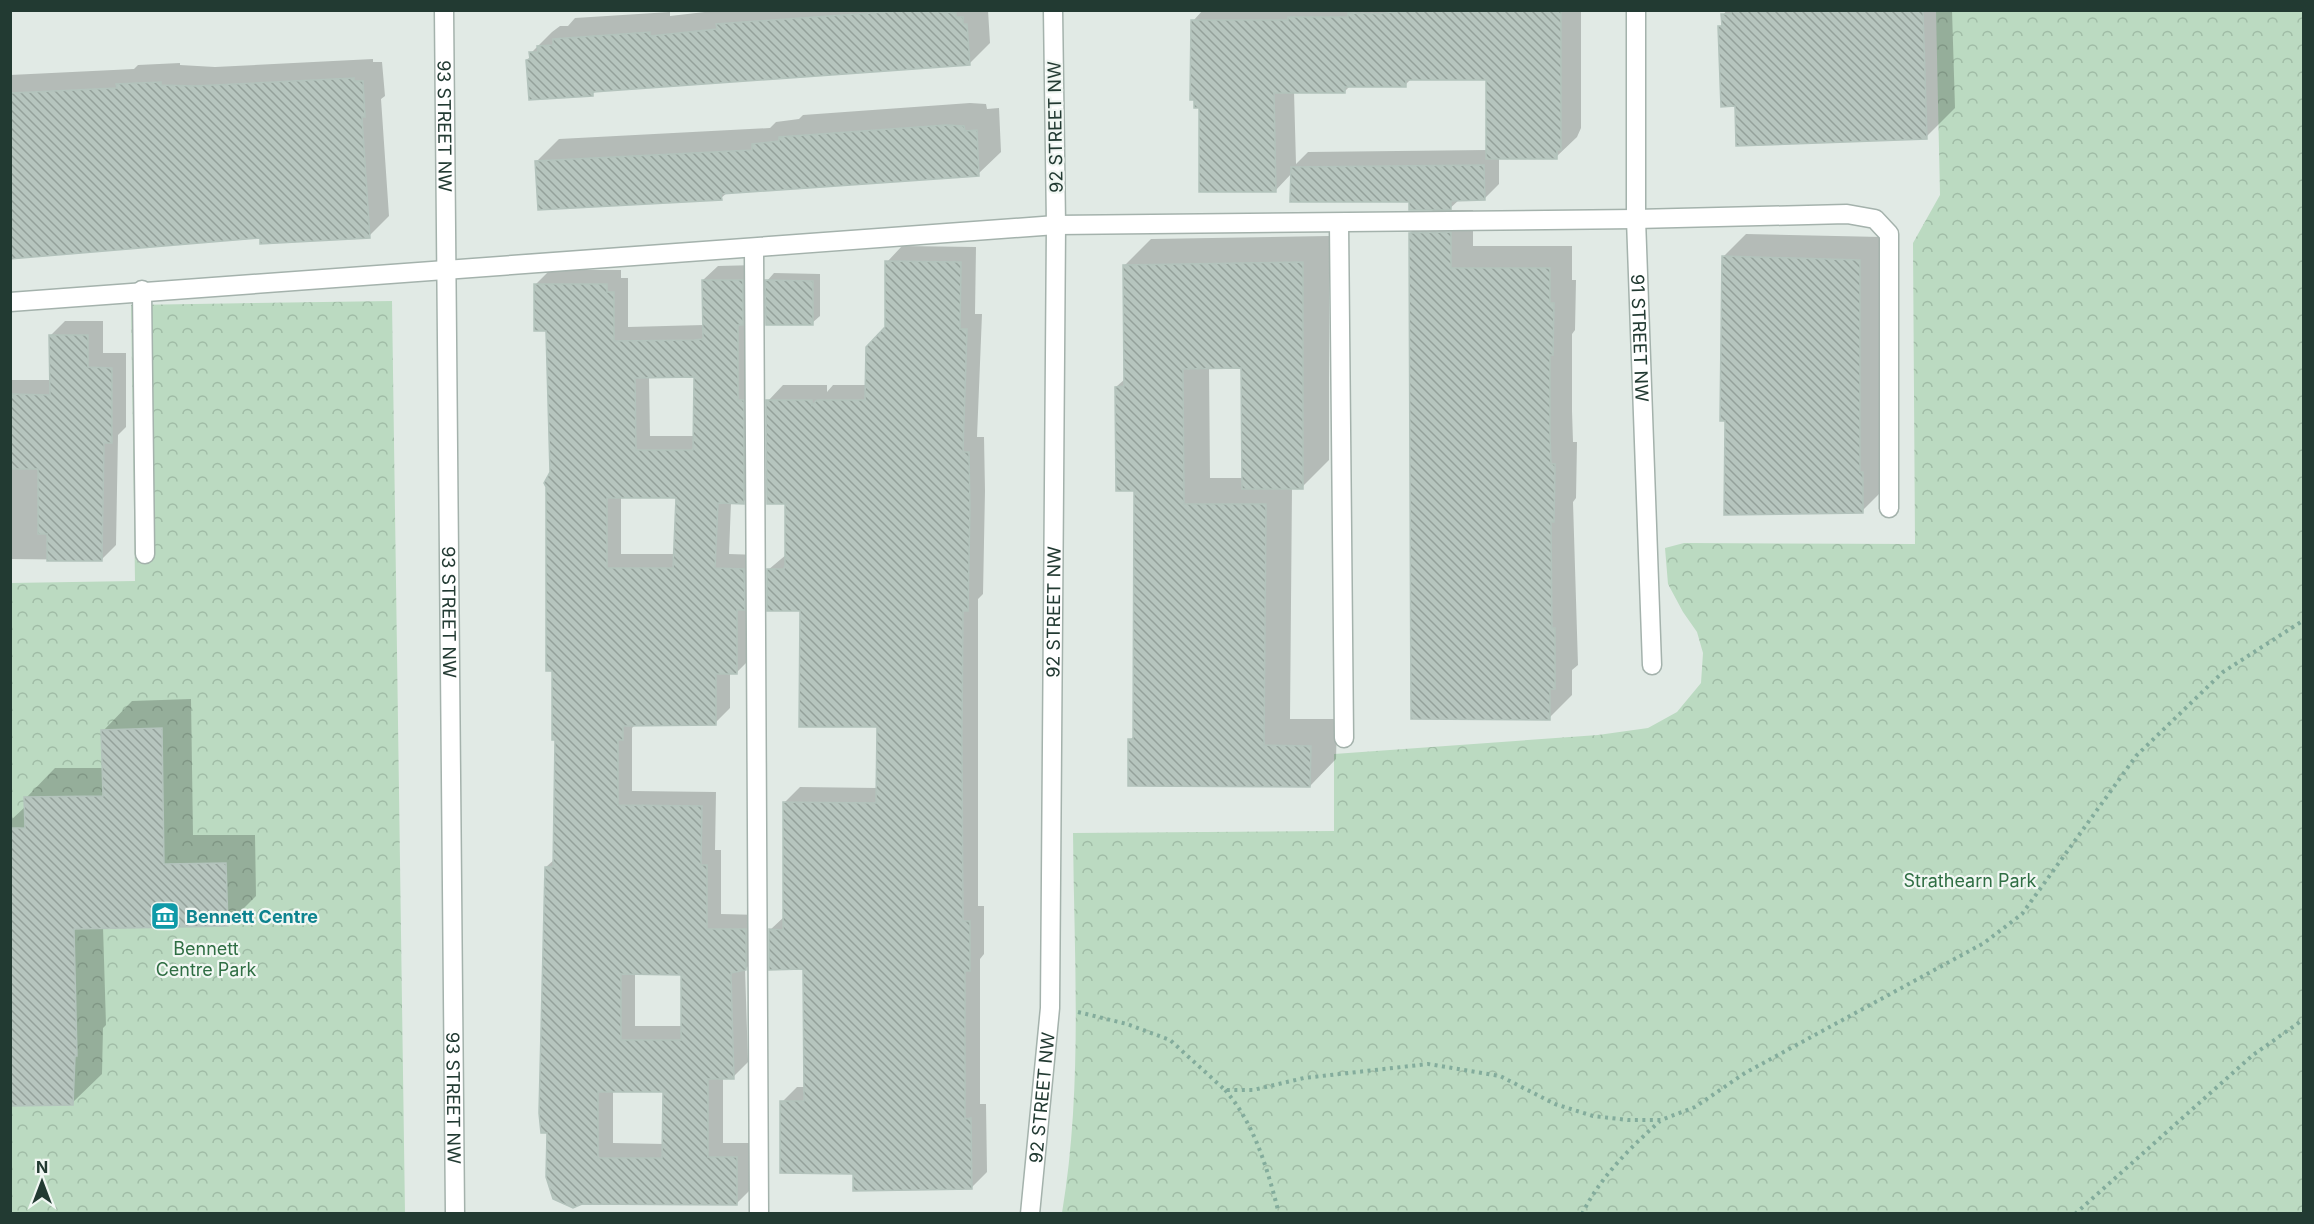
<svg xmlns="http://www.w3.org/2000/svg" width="2314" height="1224" font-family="Inter,sans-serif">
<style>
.park{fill:url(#park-crowns)}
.shadow{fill:#0003;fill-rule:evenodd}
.building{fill:url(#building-back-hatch);stroke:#b3c3bc;stroke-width:1.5;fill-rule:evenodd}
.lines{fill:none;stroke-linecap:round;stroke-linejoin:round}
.minor-casing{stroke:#a4b2ac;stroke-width:21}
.path{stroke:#83ac9c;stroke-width:4;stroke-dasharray:3 4.5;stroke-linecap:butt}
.minor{stroke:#fff;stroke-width:18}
.labels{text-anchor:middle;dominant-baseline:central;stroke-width:4.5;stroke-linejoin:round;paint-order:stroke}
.street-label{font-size:18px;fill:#223a32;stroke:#f1f7f3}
.park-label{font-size:18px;fill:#2f6e43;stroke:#f1f7f3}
.culture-label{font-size:18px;font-weight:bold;fill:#0d838f;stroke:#f1f7f3;text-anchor:start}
</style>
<defs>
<pattern id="park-crowns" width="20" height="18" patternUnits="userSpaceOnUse" patternTransform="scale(1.5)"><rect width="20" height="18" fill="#bbdac1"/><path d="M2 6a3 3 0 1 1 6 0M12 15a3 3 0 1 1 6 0" fill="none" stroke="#a0bca6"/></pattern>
<pattern id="building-back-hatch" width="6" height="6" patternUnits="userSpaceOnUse" patternTransform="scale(1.5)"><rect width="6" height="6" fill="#b6c5be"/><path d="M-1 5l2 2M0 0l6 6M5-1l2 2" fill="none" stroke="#94a19b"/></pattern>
</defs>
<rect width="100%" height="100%" fill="#e1eae5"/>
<!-- park -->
<path class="park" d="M1936,11H2303V1213H1062C1083,1088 1074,959 1073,833L1334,831V754L1598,735L1648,728L1677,712L1701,683L1703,653L1697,632L1683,612L1668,584L1665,548L1684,543L1915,544L1913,243L1940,195Z
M392,301L405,1213H11L10,583L135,581L131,305Z"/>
<!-- shadow -->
<path class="shadow" d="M722,10H988L990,43L969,64L596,91L592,94L528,60L531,53L552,32L560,26H568L575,18L670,12V16Z
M1203,10H1581V128L1577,137L1556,157H1499V184L1484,199L1459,200L1448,210H1473V246H1572V280H1576L1575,330L1572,334V411L1573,442H1577L1576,498L1573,502L1578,665L1572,670V695L1549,718L1410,233L1435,208L1292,173L1275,191L1200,107L1193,21ZM1411,79H1487V150L1308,152L1296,164L1294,91H1345L1351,85H1405Z
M1727,10H1952L1955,108L1926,137L1736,105L1720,27L1723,23V15Z
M373,59V62H382L385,96L381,99L389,216L369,236L261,237L10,258V75L134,69L138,65L180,63V65L215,67Z
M970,103L986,104L987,109L999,108L1001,152L978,174L728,192L721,198L536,162L559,139L770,128L776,122L799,119L803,115Z
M1746,234L1882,237L1885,488L1862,511L1727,420L1723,257Z
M1329,236V460L1302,487H1292L1290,719H1337L1336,759L1310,786L1130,740L1135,735L1136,490L1116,387L1125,379L1124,266L1151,239ZM1209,367H1243L1244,478H1210Z
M902,246L976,247L975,314H982L977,437H984L985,491L983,594L978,599V906H984V954L980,959V1104H986L987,1172L972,1187L855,1172L782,1102L797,1087H805V968L770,930L785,916V802L800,787L878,788V725L802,610L768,570L787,554V503L768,401L783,385H827V392L833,385H867L886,328L887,262Z
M757,265L758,487L743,502H731L729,554L759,555L751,658L736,673H730V708L715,723L636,724L632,728V791L716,792L715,850H721V914L760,915L761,954L745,969L748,1062L733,1077H723V1143H751V1189L736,1204L582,1203L541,1113L546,867L555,859L556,738L548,330L535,285L550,270H621V278H628V327L704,325L703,280L718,266ZM649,377L696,378L695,436H650ZM621,496H677L675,554H621ZM635,973H683V1026H635ZM613,1091H664V1144L613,1143Z
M774,273L820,274V316L812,323L767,281Z
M65,321H103V353H126V427L118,435L116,545L101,560L10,559V380H51L50,336Z
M191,699L193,835H255L256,896L227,925L103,927L106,1025L103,1028L102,1074L72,1103L10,1104V821L26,806V798L55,768H104L103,731L132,701Z"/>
<!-- building -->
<path class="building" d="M914,10L956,13V17H963V24H967L970,65L593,92V96L529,100L526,60L530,59L529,52H538L537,46L553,45V39L650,32V36L717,29L716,24Z
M1410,10L1561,11V150H1557V159H1486V80H1406V87H1345V93H1274L1276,192H1199V108H1194V100H1190L1191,20H1288V17H1348V13L1379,14Z
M1736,10H1923L1927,139L1736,146L1735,106L1721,107L1718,26H1722L1721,14H1731V11Z
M354,78V81H363L365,117H362L370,238L260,244V238L10,259L11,93L117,88L116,84L161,82V85L194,86Z
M946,125L964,126L965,131L977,130L979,176L721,194L722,200L538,210L535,161L752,150V144L779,141V137Z
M1484,165L1485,200L1451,201V210H1409V202H1290L1291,167Z
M1451,232V268H1550V303H1554L1553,355H1550V435L1551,464H1555L1554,522H1551L1552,628H1555V689H1550V720L1411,719L1409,233Z
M1722,256L1860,260V472H1863V513L1724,515L1725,421H1720Z
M885,261L961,262L960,329H967L963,452H969L970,508L968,611H963L962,734L963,921H970V971H965V1119L971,1118L972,1189L853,1191V1174L780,1173V1101H804L803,969L769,970V929L783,930V802L876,803L877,727H799L800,611H767V569H784L785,565V504H767L766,400H812V405L817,400H865L866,347L885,327Z
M1303,262V489H1242L1241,368L1183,369L1184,504H1266L1264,745L1311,746L1310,787L1128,786V739H1133L1134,491H1116L1115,387L1124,386L1123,265Z
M702,280H743V325H738V400H744V504L718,503L715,568L744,569L745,610H737V674H716V725L623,726V740H618V805L702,806L701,865H707V929H746V970L731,973L734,1079H708V1157H737V1205L582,1204L573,1208L553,1199L546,1177L547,1133H541L539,1113L545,867H553L555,740H552V671H546V487L544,483L550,472L546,331H534V284H607V292H614V341L694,340L703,339ZM694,377L693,450H636L635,378ZM607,498H676L673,568H607ZM621,974L681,975V1040H621ZM598,1092H663L662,1158H598Z
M765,280L813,281V325H766Z
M49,335H88V367L112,368V443H104L102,561H47V534H38V469H10V394L50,395Z
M162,728L164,864L226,863L228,926L74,929L77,1056H75L73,1105L10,1106V828H25L24,797L103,796L101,730Z"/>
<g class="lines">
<!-- minor casing -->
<g class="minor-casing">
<g id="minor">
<path id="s1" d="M444,10L455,1214"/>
<path id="s2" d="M1636,10V219L1652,665"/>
<path d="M1339,223L1344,738"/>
<path d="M754,248L759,1214"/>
<path d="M142,290L145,554"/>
<path d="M10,302L1056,225L1636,219L1847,214L1875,219L1889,234V508"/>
<path id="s3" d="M1030,1214L1050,1008L1056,225L1053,10"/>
</g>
</g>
<!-- path -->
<path class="path" d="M1078,1012L1127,1024L1170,1040L1225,1090H1253L1304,1078L1428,1064L1500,1076L1555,1104L1593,1116L1628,1120H1661L1695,1107L1745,1073L1984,943L2022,914L2136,756L2223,672L2304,620
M1225,1090C1255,1124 1268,1171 1279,1214
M1582,1214C1601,1176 1630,1148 1660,1121
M2075,1214L2253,1055L2304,1019"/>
<!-- minor -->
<use href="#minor" class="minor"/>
</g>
<!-- icons -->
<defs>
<g id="museum-square" transform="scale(1.5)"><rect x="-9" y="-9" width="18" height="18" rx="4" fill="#0f9aa8" stroke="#f1f7f3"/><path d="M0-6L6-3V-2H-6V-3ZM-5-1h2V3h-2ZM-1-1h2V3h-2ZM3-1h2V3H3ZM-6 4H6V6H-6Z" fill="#fff"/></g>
</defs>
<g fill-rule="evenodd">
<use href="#museum-square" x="165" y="916"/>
</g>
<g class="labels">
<!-- street labels -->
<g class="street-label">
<text stroke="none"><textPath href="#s1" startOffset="116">93 STREET NW</textPath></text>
<text transform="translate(1055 127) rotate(-91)">92 STREET NW</text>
<text stroke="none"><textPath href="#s2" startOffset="328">91 STREET NW</textPath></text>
<text stroke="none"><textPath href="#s1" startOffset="602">93 STREET NW</textPath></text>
<text stroke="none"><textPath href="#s3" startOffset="603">92 STREET NW</textPath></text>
<text stroke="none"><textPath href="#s1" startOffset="1088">93 STREET NW</textPath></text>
<text stroke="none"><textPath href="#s3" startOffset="117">92 STREET NW</textPath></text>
</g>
<!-- park labels -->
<g class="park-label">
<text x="1970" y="880">Strathearn Park</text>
<text x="206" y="948">Bennett<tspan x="206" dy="21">Centre Park</tspan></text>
</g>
<!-- culture labels -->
<g class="culture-label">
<text x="186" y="916">Bennett Centre</text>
</g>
</g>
<!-- border -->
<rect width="2314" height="1224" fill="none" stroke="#223a32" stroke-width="24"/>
<!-- north arrow -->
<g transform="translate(42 1182)" stroke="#f1f7f3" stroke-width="4.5" paint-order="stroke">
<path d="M0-4.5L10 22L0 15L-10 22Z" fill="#223a32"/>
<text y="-9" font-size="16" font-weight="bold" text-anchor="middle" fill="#223a32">N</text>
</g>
</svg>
